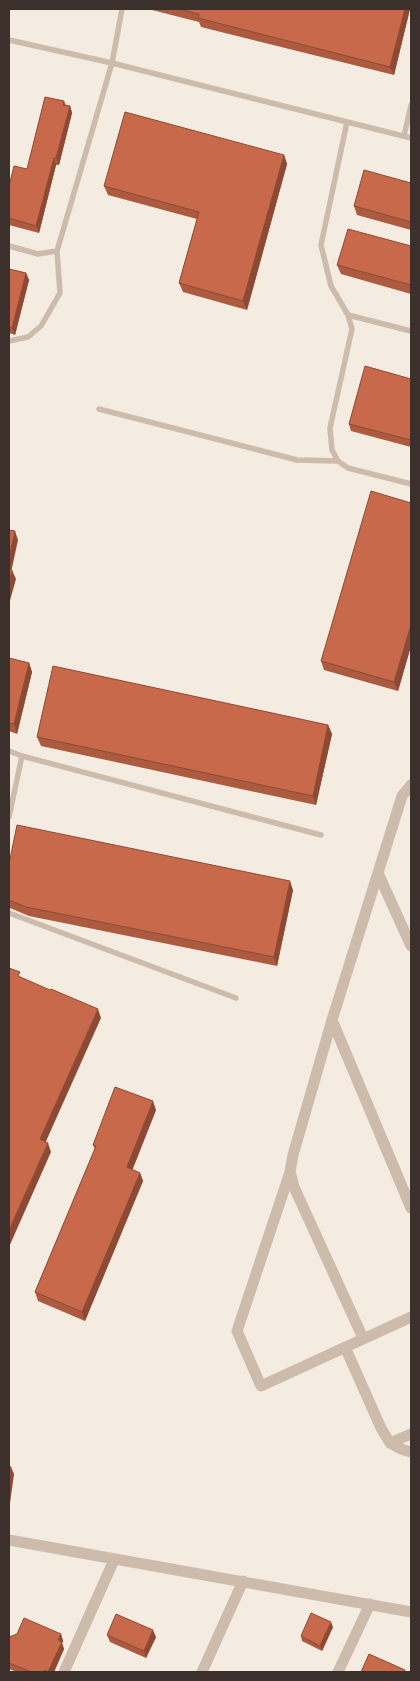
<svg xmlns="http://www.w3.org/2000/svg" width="420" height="1681" font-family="'DM Sans',sans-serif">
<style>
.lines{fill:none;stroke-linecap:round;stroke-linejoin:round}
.lane{stroke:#cdbbac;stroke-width:5.5}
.street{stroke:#cdbbac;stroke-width:11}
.wall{fill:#ac5a40}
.shaded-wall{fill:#8c4a34}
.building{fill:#c8694b;stroke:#8c4a34}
</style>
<rect width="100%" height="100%" fill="#f4ebe1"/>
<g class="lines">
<!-- lane -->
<path class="lane" d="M9,40L112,63L411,138
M347,122L321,245L331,286L348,315L352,329L330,428L332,450L338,461L348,468L411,484
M404,136L411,105
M9,246L38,254L57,251L112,63L122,9
M348,315L411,331
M9,341L28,337L41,326L60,293L57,251
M99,409L297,460L338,461
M9,751L22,756L321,835
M9,817L22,756
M9,913L236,998"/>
<!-- street -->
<path class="street" d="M411,785L402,796L332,1020L293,1155L290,1172L237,1331L261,1386L411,1317
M378,873L411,946
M332,1020L411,1208
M290,1172L294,1187L363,1338
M345,1347L381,1428L390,1443L401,1449L411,1452
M390,1443L411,1434
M9,1540C143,1565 277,1587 411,1612
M64,1672L114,1560
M202,1672L243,1581
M338,1672L370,1604"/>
</g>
<!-- wall -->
<path class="wall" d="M151,9H410L394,75L201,27L199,22L152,10Z
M64,101L66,105L70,106L72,113L59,165H56L39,233L9,225V186L27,169Z
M284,155L287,164L247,310L183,292L179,283L197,219L108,195L104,186Z
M411,183V230L357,215L354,206Z
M411,246V294L341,274L337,265Z
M9,269L26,273L29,280L15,335L9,333Z
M411,379V447L351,431L349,424Z
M411,503V646L398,691L324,670L321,661Z
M9,658L29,663L32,672L17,734L9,731Z
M328,725L332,734L316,805L41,746L37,737Z
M9,864L293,890L277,966L29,916L10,908L9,909Z
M156,1110L132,1170L140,1173L143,1181L85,1321L38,1301L35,1292L95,1149L93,1145Z
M333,1627L322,1651L302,1641L301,1636Z
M61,1634L63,1641L62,1643L64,1649L54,1672H17L9,1669V1637Z
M107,1635L156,1637L146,1658L110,1642Z"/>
<!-- shaded-wall -->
<path class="shaded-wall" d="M405,9H410L394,75L390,67Z
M70,106L72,113L59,165L56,158Z
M284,155L287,164L247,310L243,301Z
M54,158L56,165L39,233L36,226Z
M26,273L29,280L15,335L12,328Z
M15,531L18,540L10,577L9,575V558Z
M12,570L16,579L9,604V584Z
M411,625V646L398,691L394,682Z
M29,663L32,672L17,734L14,724Z
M328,725L332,734L316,805L313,796Z
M290,881L293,890L277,966L274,957Z
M98,1009L101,1018L43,1148L40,1139Z
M153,1101L156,1110L130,1176L127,1167Z
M48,1143L51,1152L9,1247V1230Z
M140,1173L143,1181L85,1321L82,1312Z
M11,1467L14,1474L9,1510V1485Z
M331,1622L333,1627L322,1651L320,1646Z
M153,1630L156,1637L146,1658L144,1651Z
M61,1634L63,1641L62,1643L64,1649L54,1672H48Z"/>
<!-- building -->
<path class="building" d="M179,9H405L390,67L198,18L199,14Z
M45,97L64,101L63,105L70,106L56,158H54L36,226L9,218V186L14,166L27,169Z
M125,112L284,155L243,301L179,283L199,212L104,186Z
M364,170L411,183V222L354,206Z
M348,229L411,246V285L337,265Z
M9,269L26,273L12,328L9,327Z
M365,366L411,379V440L349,424Z
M371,491L411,503V625L394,682L321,661Z
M9,530L15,531L9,558Z
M9,569L12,570L9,584Z
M9,658L29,663L14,724L9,723Z
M53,666L328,725L313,796L37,737Z
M17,825L290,881L274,957L26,907L9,900V864Z
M9,968L20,972L18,976L50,990L51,989L98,1009L40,1139L48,1143L9,1230Z
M115,1087L153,1101L127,1167L140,1173L82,1312L35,1292L96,1146L93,1145Z
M9,1466L11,1467L9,1485Z
M311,1613L331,1622L320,1646L301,1636Z
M116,1614L153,1630L144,1651L107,1635Z
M24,1618L61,1634L58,1640L62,1642L48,1672L45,1670L44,1672H31L9,1663V1637L17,1634Z
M369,1654L405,1670L404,1672H361Z"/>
<!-- border -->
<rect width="420" height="1681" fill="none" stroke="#3b302b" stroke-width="20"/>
</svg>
